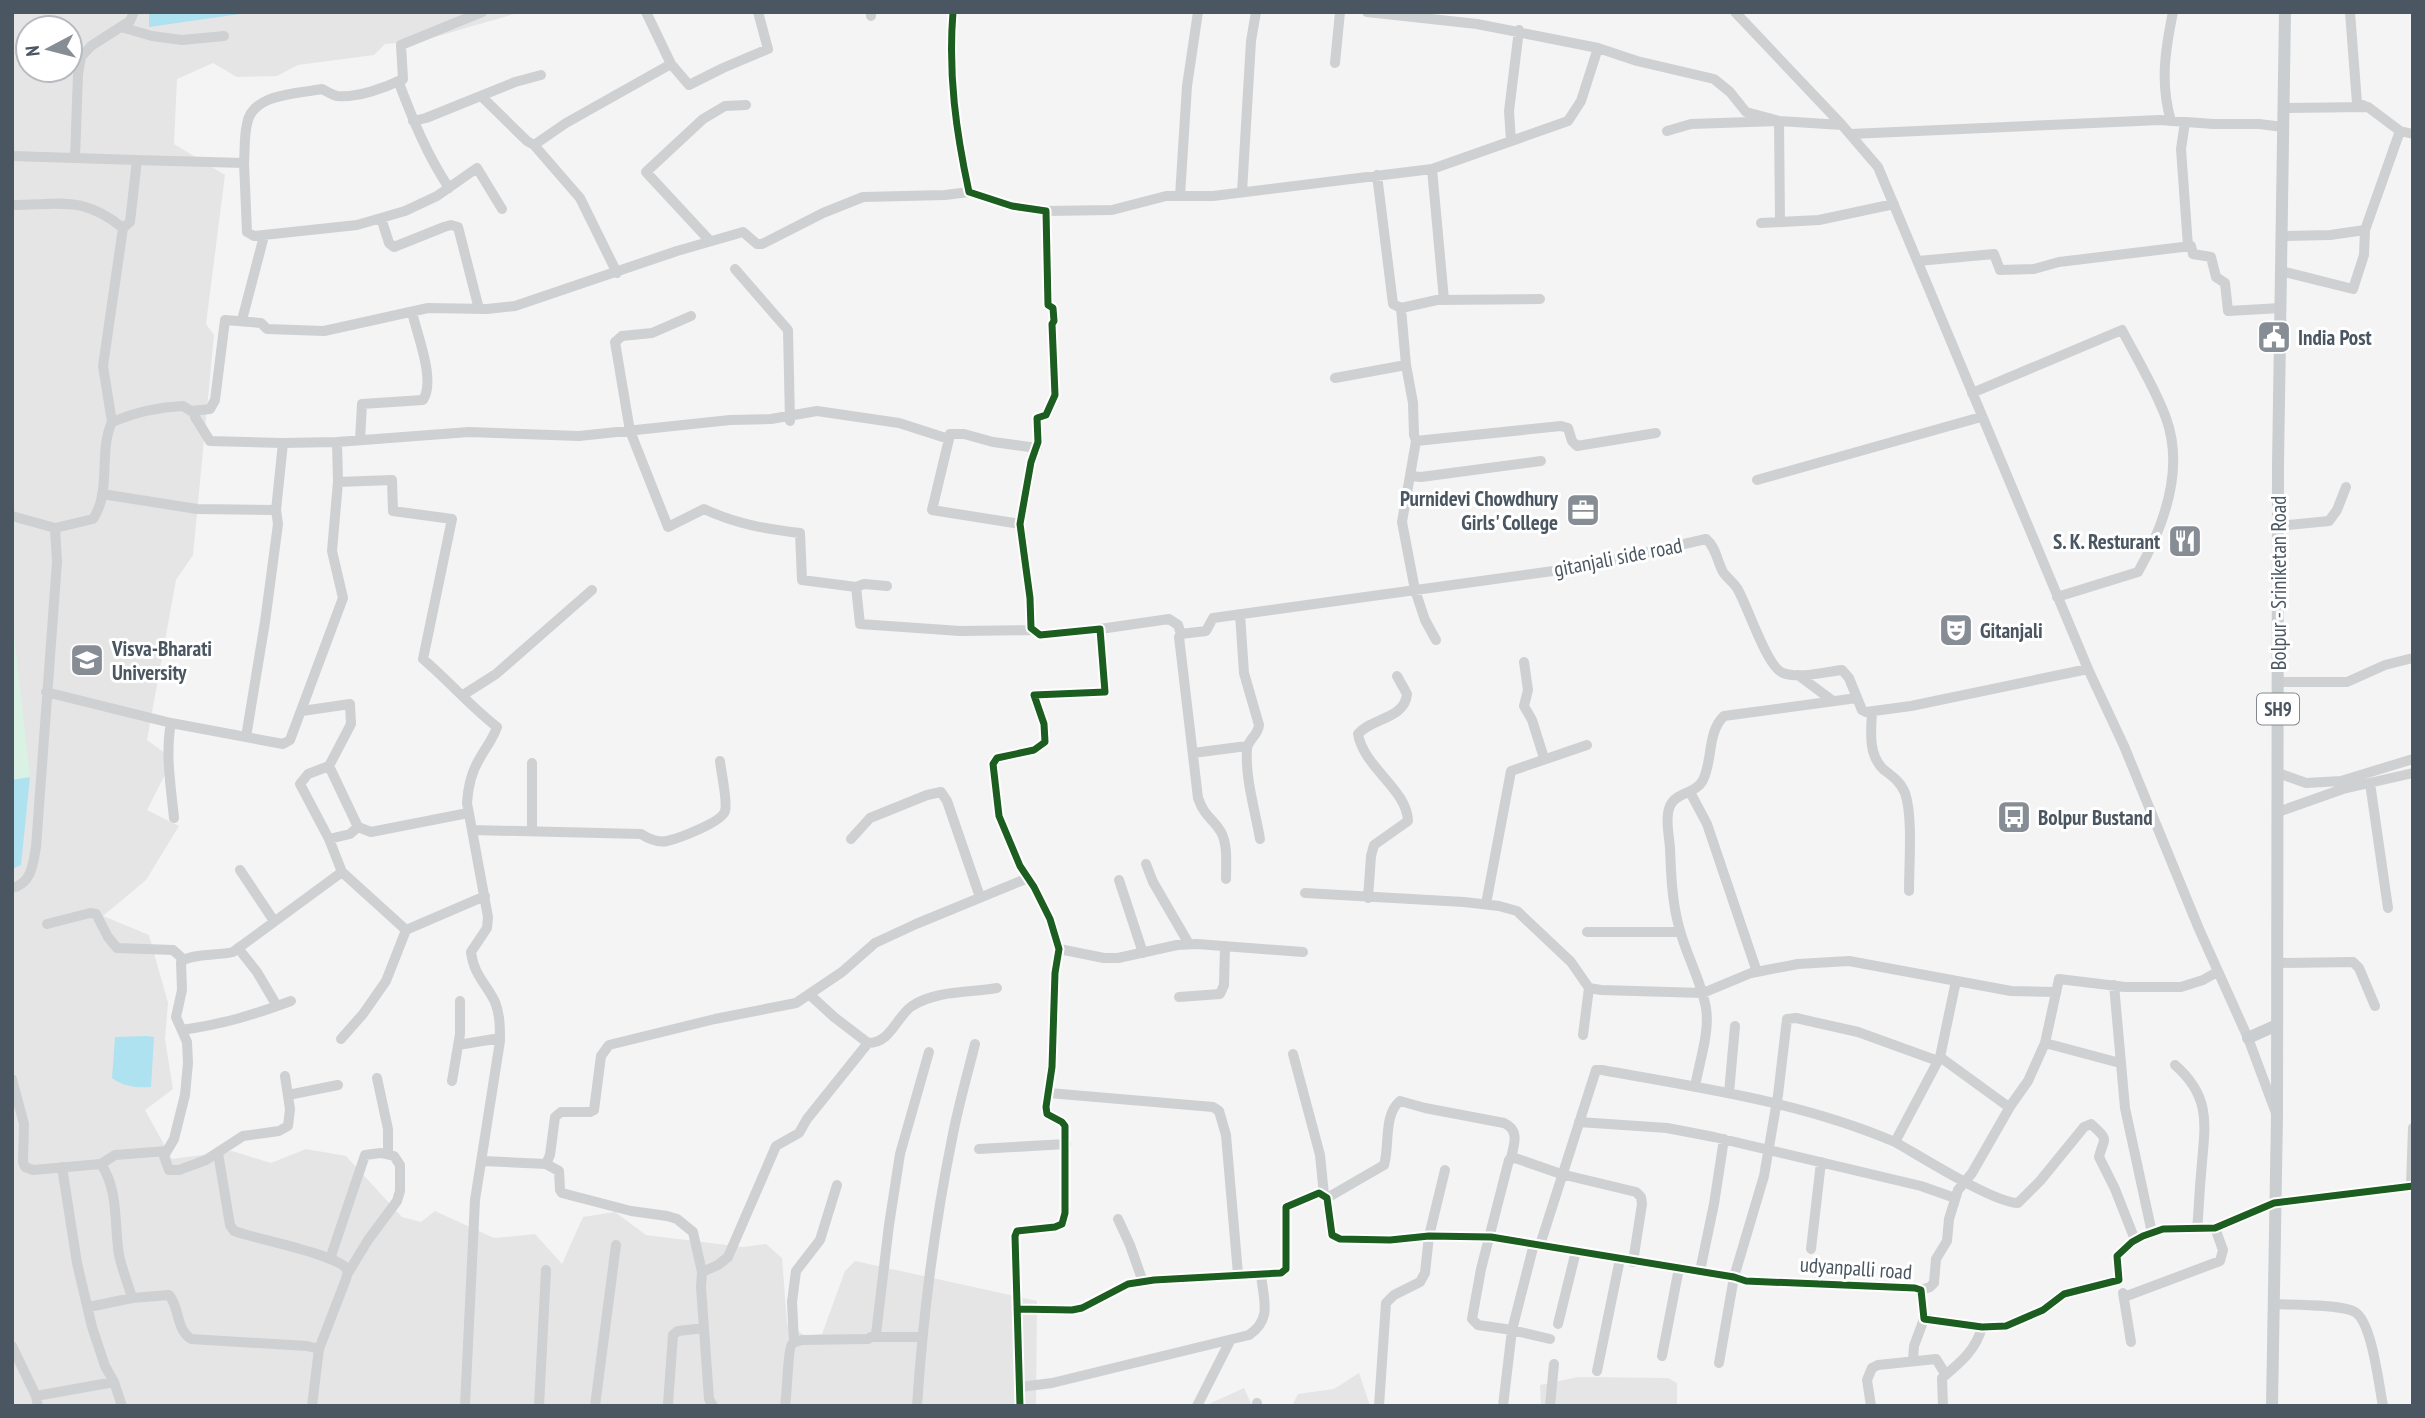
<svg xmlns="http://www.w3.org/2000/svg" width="2425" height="1418" font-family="'PT Sans Narrow',sans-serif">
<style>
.education{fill:#e6e5e6;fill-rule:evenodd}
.green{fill:#d9f2e3}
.water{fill:#aee2f0}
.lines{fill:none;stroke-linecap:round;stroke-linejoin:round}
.minor{stroke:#ced0d2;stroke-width:10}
.major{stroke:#caced1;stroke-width:12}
.cycleway-casing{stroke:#fff;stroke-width:11}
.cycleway{stroke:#1b5e20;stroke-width:7}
.labels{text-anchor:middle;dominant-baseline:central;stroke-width:6;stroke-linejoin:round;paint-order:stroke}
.shield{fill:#fff;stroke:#808990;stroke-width:2}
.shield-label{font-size:19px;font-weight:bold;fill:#4a5661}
.poi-label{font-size:21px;font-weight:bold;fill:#4a5661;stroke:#fff;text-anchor:start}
.street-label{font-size:21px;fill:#4a5661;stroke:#fff}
</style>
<rect width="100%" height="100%" fill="#f4f4f4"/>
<!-- education -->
<path class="education" d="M12,12H521L421,41L385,44L374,55L298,65L277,76L237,77L213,63L177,79L174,144L225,175L206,324L214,335L193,555L176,580L147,740L173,759L147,810L179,826L146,880L103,916L149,935L168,1003L165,1039L173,1089L145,1110L172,1159L232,1151L271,1163L306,1149L346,1156L402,1217L421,1222L435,1211L494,1238L535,1234L562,1264L583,1217L615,1212L646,1235L743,1247L766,1244L782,1258L787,1323L805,1336L822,1334L845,1271L855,1261L1037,1301L1036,1406H12ZM28,28H70V70H28Z
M1359,1373L1370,1406H1292L1298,1394L1334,1389Z
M1578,1377L1668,1378L1677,1383V1406H1541L1540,1385Z
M1244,1388L1252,1406H1204L1209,1404Z"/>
<!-- green -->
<path class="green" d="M12,615L30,777L12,780Z"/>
<!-- water -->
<path class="water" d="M149,12H254L149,27Z
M30,777L21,865L12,869V780Z
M146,1036L154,1037L151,1087C137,1088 124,1087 112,1078L115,1037Z"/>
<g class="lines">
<!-- minor -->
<path class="minor" d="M646,12L671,64L689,85L723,68L768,49L758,12
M953,12C948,74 956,132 969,192L1012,206L1046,211L1048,305L1053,308L1054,321L1052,324L1055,395L1046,415L1037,418L1038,442L1031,462L1020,524L1030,598L1031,628L1040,635L1100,629L1105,692L1034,695L1044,724L1045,742L1034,750L997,758L993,764L999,816L1020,866L1034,887L1050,919L1059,949L1055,973L1052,1067L1046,1107L1047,1114L1062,1122L1065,1126V1213L1062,1224L1055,1227L1017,1231L1015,1236L1020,1406
M1367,12L1477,24L1598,48L1637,61L1714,79L1730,92L1746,112L1779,121L1842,125
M1735,12L1842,125L1878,167L2088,669L2124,746L2199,929L2248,1038L2276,1113
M2350,12L2357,103L2365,106
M871,16V12
M121,27L152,36L182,40L224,36
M1335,63L1340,12
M403,79L399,83C413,120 427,155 449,188
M481,96L527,141L534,145L580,198L617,273
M2284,108L2368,107L2400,131L2413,134
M413,121L426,118L515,82L541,75
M2171,121C2160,83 2165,51 2173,12
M2185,122L2181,149L2188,246
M1667,131L1691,124L1779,121L1780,222
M1851,134L2160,120L2213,124H2259L2283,127
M1511,141L1509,111L1519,30
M534,145L566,123L671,64
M12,156L137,160
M75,158L78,74L81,57L91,46L130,21L134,12
M244,163L247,232L254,236L357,225L405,211L437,196L477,168L502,209
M1432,169L1444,300
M1377,175L1393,304L1401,308
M1242,192L1251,41L1256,12
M1180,196L1187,86L1198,12
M12,205C61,205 82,195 123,228L130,222L137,160L244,163C245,150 244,136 247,124C252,93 297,94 322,89C326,91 332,95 337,96C357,98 385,88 403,79L401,45L482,12
M1046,211L1112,210L1166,196H1213L1432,169L1568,121L1581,101L1598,48
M381,218L389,243L394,247L444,227L451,225L458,227L479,309
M1761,223L1819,220L1894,204
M2282,236L2330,235L2365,230
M710,241L646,172L703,119L725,106L746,105
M1918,261L1994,254L2000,270L2034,269L2059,262L2191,246L2193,254L2211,257L2216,277L2225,283L2228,311L2281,308
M735,269L788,330L790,421
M2281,271L2353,289L2364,255L2365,230L2400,131
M691,316L652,333L622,336L615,342L630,431L668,527L704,509C736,524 766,529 800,533L802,580L856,587L860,624L960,631L1034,630
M242,320L264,236
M1335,378L1406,365
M1972,393L2122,330C2137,359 2155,388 2166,418C2185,470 2164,526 2138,572L2057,597
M195,411V417L210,441L283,443L337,442L469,432L579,436L730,420L771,419L817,411L899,423L949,439L932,510L1020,524
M112,422L103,366L123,228
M949,439L950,434H964L993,442L1037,448
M360,440L362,404L423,400C436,380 417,335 412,312
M1416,441L1561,426L1568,428L1572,441L1577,446L1656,433
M337,442L338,482L392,480L393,511L452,519L423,659C449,681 470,706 497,727C493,739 486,747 480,758C471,772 468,787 467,803L488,917L487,928L471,952C474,976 486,983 495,1002C500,1014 500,1028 500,1041L475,1200L465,1406
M1411,476L1421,477L1541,461
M1757,480L1981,417
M102,494L197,509L276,510
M12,516L55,528L57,562L36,847C33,864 32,883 12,888
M2278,526L2329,521L2337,510L2346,487
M55,528L93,519C112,491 98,452 112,422C136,412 157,407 183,406L191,411L210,409L215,400L225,320L261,323L267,329L324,331L428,308L487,309L515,306L677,251L743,232L757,244H762L823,213L863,197L945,195L969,192
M856,587L864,584L887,586
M1240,614L1244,673L1259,725C1258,736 1248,739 1247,749C1245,778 1255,810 1260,839
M1100,629L1169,619L1178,625L1181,634L1206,631L1213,618L1582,567L1706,539C1716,547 1717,561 1723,572C1727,578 1733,582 1737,588C1747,604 1767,668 1783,673C1800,679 1824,672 1842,670L1849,678L1862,710L1866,712L1911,706L2088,669
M1181,634L1179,637L1198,798C1205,818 1213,818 1221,832C1228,845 1226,864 1226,879
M1436,640L1425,620L1415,590L1402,522L1416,441L1414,435L1413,403L1406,365L1401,308L1437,300L1540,299
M1524,662L1528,690L1524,706L1532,720L1544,758
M1798,675L1833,701
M2278,682H2347L2385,665L2413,658
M46,692L171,723L283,744L290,740L343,598L332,551L338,482
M463,695L496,674L592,590
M302,711L350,704L351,724L329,766L308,774L300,784L329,839L342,872L406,930
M1872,712C1871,731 1868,754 1883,769C1892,776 1901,782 1905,793C1913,816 1909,864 1909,891
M171,723C165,754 171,787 174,818
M246,737L265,622L278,524L276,510L283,443
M1193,753L1247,746
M329,766L358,827L371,832L468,813
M2278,773L2306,783L2341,781L2413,759
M2370,783L2388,908
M1690,792L1707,824L1757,972
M2278,812L2343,789L2413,773
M472,830L641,834C649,839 658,843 667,841C680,838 722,822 725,811C728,802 721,772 720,761
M532,831V763
M329,839L350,834L358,827
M851,839L870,818L927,795L941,792L947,801L980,897
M1146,864L1153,882L1189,944
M240,870L274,921
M1119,880L1143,953
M1305,893L1464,902L1499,906L1517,911L1571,962L1589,988L1601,990L1703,993L1751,973L1798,964L1849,961L2011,991L2055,992
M1368,898L1371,856L1374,845L1408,821C1407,789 1364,768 1358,734C1371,718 1405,719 1407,694L1397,676
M1486,904L1511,771L1587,745
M47,924L90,913L96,914L108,937L117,948L173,950L183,959
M1587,932H1680
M238,948L257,972L277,1006
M1059,949L1104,958H1118L1177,945L1197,944L1303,952
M2278,963L2353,962L2359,968L2375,1006
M2114,985L2125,1108L2152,1233
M810,995L834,1017L868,1043C891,1043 896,1017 912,1006C937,990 969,993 997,988
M1179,997L1220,994L1224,985L1225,946
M182,1030C224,1024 253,1015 291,1001
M1583,1035L1589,988
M341,1039L363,1014L386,981L406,930L485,896
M2045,1043L2120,1063
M458,1045L500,1038
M1293,1054L1320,1155L1324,1195
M1940,1057L1956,981
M2175,1065C2214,1099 2204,1129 2201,1175C2199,1193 2199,1211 2197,1229
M285,1076L290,1109L288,1126L279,1131L243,1136L206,1160L179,1170H169L164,1156L174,1139L185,1095L188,1063L187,1042L176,1017L182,990L181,962C191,953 218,956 233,952L342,872
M377,1078L388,1129V1154
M12,1079L24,1124L23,1162L25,1167L33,1170L101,1164C119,1191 114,1224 119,1255C122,1269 128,1284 132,1298L169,1295C180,1307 175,1328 191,1339L307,1346L319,1349L312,1406
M452,1081L460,1034V1001
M1695,1087C1699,1062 1710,1033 1706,1008C1701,980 1686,955 1679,927C1672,902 1671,874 1670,848C1669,835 1665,818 1670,806C1676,792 1696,794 1703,780C1713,760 1707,732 1724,716L1857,698
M1049,1093L1213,1107L1219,1111L1226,1135L1238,1274
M1729,1093L1735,1026
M288,1095L338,1085
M1579,1122L1667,1128L1714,1137L1921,1186L1955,1198
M1895,1142C1920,1156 1994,1203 2018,1203L2040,1181L2084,1127L2091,1124C2110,1141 2104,1137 2099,1157L2115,1189L2135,1240
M979,1149L1066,1144
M218,1153L230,1225L234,1231C256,1239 334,1254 346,1268C349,1272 347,1275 346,1279L319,1349
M483,1161L546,1164L550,1155L555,1117L561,1112H590L594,1110L601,1056L609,1045L715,1019L796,1003L842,972L875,943L916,924L1028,878
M101,1164L115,1155L167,1151
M546,1164L559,1171L560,1190L562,1193L631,1211L667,1216L677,1219L693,1232L702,1272L701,1287L709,1399L713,1406
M62,1167L77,1263L92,1327L105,1366L114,1382L122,1406
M2411,1186L2413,1128
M1327,1198L1384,1165C1390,1146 1383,1115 1400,1101L1425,1108L1504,1123C1520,1130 1514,1144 1511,1158
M1118,1219L1130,1245L1143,1282
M1540,1245L1596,1070H1602C1701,1088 1802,1102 1895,1142L1940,1057L2006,1105H2011L2028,1081L2045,1043L2059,979L2125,987H2181L2203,980L2217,972
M1811,1249L1821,1162
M330,1259L365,1155L381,1153L394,1156L400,1165V1191L397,1201L368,1240L348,1273
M1700,1271L1714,1204L1724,1139
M702,1272L718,1265L728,1257L776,1146L799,1133L807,1119L868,1043
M1921,1290L1930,1287L1934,1283L1936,1259L1947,1241L1949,1219L1958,1190L1972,1173L2011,1105
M2123,1293L2131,1342
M2124,1297L2220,1261L2223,1250L2215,1228
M2273,1304C2292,1305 2340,1304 2355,1312C2372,1322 2379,1386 2383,1406
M89,1307L132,1298
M1017,1309L1072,1310L1082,1308L1128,1284L1154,1280L1281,1273L1286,1269V1207L1319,1193L1327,1198L1332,1235L1340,1239L1390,1240L1429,1236L1491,1237L1734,1277L1746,1281L1915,1288L1921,1290L1924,1319L1982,1327L2006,1326L2043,1310L2064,1294L2119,1280L2117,1256L2132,1242L2143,1236L2163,1229L2215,1228L2274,1203L2413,1186
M1558,1324L1576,1251
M873,1337H922
M1550,1339L1512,1330L1478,1325L1472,1319L1481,1269L1509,1160L1515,1158L1561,1174L1636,1192L1641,1197L1642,1204L1633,1262
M794,1342L792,1302L796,1271L820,1240L837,1185
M12,1346L36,1396
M1662,1356L1679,1268
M1913,1360L1914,1346L1924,1319
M1719,1363L1734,1277L1764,1176L1778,1095L1787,1019L1796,1018L1858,1032L1938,1061
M1597,1371L1620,1259
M1020,1387L1052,1383L1249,1335C1273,1319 1263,1299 1261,1274
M1257,1403V1406
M668,1404L673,1335L678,1331L704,1328
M38,1406L36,1396L114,1382
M539,1406L546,1270
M595,1406L616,1245
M785,1406C787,1395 788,1348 792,1344C795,1341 798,1341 802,1340L868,1339L876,1334L889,1225L900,1154L929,1052
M917,1406C923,1316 934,1227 952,1139C958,1107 967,1076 975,1044
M1197,1406L1230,1341
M1379,1406L1386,1303L1394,1295L1420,1282L1425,1273L1429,1236L1445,1170
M1503,1406L1512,1330L1534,1244
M1550,1406L1554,1364
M1871,1406L1867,1380L1872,1368L1878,1365L1936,1359L1946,1375
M1943,1406L1942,1378C1960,1363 1976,1350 1982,1327"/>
<!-- major -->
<path class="major" d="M2248,1038L2277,1025
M2272,1406L2277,1116L2278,465L2285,12"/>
<!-- cycleway casing -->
<g class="cycleway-casing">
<path id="cycleway" d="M953,12C948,74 956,132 969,192L1012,206L1046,211L1048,305L1053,308L1054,321L1052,324L1055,395L1046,415L1037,418L1038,442L1031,462L1020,524L1030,598L1031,628L1040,635L1100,629L1105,692L1034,695L1044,724L1045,742L1034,750L997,758L993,764L999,816L1020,866L1034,887L1050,919L1059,949L1055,973L1052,1067L1046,1107L1047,1114L1062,1122L1065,1126V1213L1062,1224L1055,1227L1017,1231L1015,1236L1020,1406
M1017,1309L1072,1310L1082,1308L1128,1284L1154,1280L1281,1273L1286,1269V1207L1319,1193L1327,1198L1332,1235L1340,1239L1390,1240L1429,1236L1491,1237L1734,1277L1746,1281L1915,1288L1921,1290L1924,1319L1982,1327L2006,1326L2043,1310L2064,1294L2119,1280L2117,1256L2132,1242L2143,1236L2163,1229L2215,1228L2274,1203L2413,1186"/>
</g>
<!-- cycleway -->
<use href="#cycleway" class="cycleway"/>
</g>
<!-- icons -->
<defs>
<g id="civic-square" transform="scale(1.75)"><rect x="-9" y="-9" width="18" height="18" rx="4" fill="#868d94" stroke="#fff"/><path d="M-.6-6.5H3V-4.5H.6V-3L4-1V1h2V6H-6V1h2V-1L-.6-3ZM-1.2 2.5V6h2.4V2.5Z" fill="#fff"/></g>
<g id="office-square" transform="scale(1.75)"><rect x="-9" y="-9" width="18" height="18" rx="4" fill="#868d94" stroke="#fff"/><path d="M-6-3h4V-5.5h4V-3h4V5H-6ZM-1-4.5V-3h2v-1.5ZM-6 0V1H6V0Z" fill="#fff"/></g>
<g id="restaurant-square" transform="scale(1.75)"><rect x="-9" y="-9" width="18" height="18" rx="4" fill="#868d94" stroke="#fff"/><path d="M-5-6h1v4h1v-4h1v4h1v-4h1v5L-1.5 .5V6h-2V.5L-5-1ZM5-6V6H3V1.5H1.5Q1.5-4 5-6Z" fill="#fff"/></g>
<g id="theatre-square" transform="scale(1.75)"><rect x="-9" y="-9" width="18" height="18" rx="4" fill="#868d94" stroke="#fff"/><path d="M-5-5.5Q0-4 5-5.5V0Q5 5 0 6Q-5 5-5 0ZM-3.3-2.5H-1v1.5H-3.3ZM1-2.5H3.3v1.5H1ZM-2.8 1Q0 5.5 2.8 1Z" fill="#fff"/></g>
<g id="university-square" transform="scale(1.75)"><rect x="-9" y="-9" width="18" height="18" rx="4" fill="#868d94" stroke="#fff"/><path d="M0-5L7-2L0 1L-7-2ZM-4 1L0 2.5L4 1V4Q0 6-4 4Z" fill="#fff"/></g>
<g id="bus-square" transform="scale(1.75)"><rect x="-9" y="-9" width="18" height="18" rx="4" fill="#868d94" stroke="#fff"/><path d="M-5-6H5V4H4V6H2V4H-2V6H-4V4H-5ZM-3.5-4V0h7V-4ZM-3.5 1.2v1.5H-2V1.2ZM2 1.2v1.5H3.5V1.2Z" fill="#fff"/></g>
</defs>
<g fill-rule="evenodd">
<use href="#civic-square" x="2274" y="337"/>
<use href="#office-square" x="1583" y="510"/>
<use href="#restaurant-square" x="2185" y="541"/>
<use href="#theatre-square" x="1956" y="630"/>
<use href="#university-square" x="87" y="660"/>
<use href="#bus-square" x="2014" y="817"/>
</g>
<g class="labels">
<!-- shield labels -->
<rect class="shield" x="2257" y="693.5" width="42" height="31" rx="5"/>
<g class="shield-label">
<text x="2278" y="709">SH9</text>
</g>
<!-- poi labels -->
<g class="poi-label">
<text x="2298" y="337">India Post</text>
<text x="1558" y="498" text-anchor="end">Purnidevi Chowdhury<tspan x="1558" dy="24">Girls' College</tspan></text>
<text x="2160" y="541" text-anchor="end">S. K. Resturant</text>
<text x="1980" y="630">Gitanjali</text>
<text x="112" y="648">Visva-Bharati<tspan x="112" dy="24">University</tspan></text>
<text x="2038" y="817">Bolpur Bustand</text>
</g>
<!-- street labels -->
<g class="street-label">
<text transform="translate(1618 557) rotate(-11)">gitanjali side road</text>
<text transform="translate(2278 583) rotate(-90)">Bolpur - Sriniketan Road</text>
<text transform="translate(1856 1268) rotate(4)">udyanpalli road</text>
</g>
</g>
<!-- border -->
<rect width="2425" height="1418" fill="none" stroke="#4a5661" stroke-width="28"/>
<!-- north arrow -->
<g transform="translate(49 49) rotate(263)"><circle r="33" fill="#ffffff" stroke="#b7bbc0" stroke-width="2"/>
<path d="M0-5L12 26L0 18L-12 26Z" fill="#868d94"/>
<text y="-10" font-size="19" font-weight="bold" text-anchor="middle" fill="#4a5661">N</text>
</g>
</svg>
